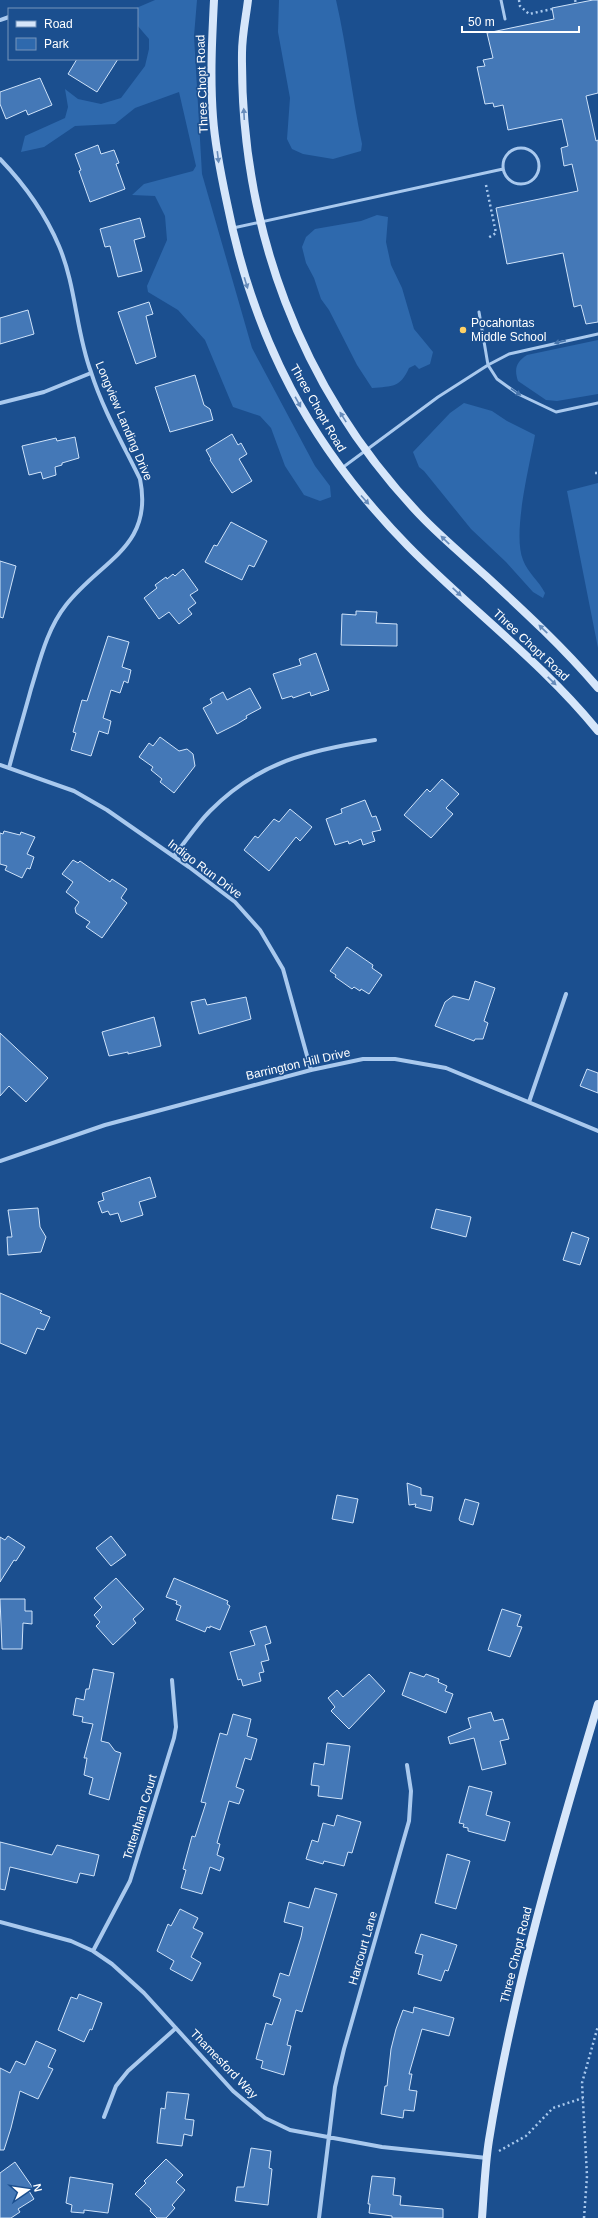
<svg xmlns="http://www.w3.org/2000/svg" width="598" height="2218" font-family="Helvetica,sans-serif">
<style>
.green{fill:#2e69ad}
.building{fill:#4478b7;stroke:#cfe3fa}
.lines{fill:none;stroke-linecap:round;stroke-linejoin:round}
.path{stroke:#a9c9ee;stroke-width:2.5;stroke-dasharray:2 3;stroke-linecap:butt}
.service{stroke:#a9c9ee;stroke-width:3}
.minor{stroke:#a9c9ee;stroke-width:4}
.secondary{stroke:#d6e6fa;stroke-width:8}
.oneway{fill:#668bba}
.oneway2{fill:#4674ac}
.poi-dot{fill:#ffd166;stroke:#1b4f8f;stroke-width:1.5}
.labels{text-anchor:middle;dominant-baseline:central;stroke-width:3.5;stroke-linejoin:round;paint-order:stroke}
.street-label{font-size:12px;fill:#fff;stroke:#1b4f8f}
.poi-label{font-size:12px;fill:#fff;stroke:#1b4f8f;text-anchor:start}
</style>
<rect width="100%" height="100%" fill="#1b4f8f"/>
<!-- green -->
<path class="green" d="M155,0H197L194,36L202,174L252,348L315,466L330,486L331,497L320,501L304,495L285,466L271,428L260,416L233,407L205,340L178,310L148,292L147,286L167,240L165,216L155,196L132,195L144,184L193,171L196,166L179,92L135,108L115,124L75,126L44,147L21,152L25,136L65,118L68,107L65,89L78,99L101,104L121,98L145,66L149,49V39L137,25V9H134Z
M279,0H336C347,48 352,96 362,144L361,151L333,159L303,154L292,149L287,139L290,98L278,32Z
M377,215L388,217L386,242L391,265L402,288L414,329L433,352L430,364L419,369L415,365L409,368C400,388 393,386 372,388L357,365L329,310L321,299L314,278L306,263L302,247L306,237L315,229L361,221Z
M598,340V394L557,401L546,400L518,381C514,369 516,362 527,355Z
M464,403L492,411L507,421L535,435C530,464 512,533 523,560C528,573 539,581 545,593L543,598L533,592L506,562L471,529L424,471L419,467L413,452L450,413Z
M598,483V648L567,491Z"/>
<!-- building -->
<path class="building" d="M593,0H598V93L586,96L596,141L598,140V322L586,324L581,305L574,307L563,253L507,264L496,208L578,191L572,164L564,166L561,148L568,146L562,119L508,130L503,105L494,107L493,103L485,104L477,67L485,66L483,60L493,58L487,33L554,19L552,8Z
M77,59H118L97,92L68,74Z
M40,78L52,105L28,115L26,110L6,119L0,104V92Z
M98,145L101,154L114,150L119,163L116,164L125,189L90,202L79,171L81,170L75,154Z
M140,218L145,237L134,240L142,271L118,277L110,246L105,247L100,229Z
M149,302L153,314L146,316L156,357L136,364L118,312Z
M28,310L34,334L0,344V318Z
M195,375L204,405L210,409L213,420L170,432L155,387Z
M232,434L238,445L241,443L247,454L239,459L252,481L232,493L210,460L211,459L206,450Z
M75,437L79,458L62,463V465L55,467L56,475L43,479L41,472L29,475L22,446L56,438L57,441Z
M231,522L267,541L254,567L249,565L242,580L205,562L214,545L217,546Z
M0,561L16,566L3,618L0,617Z
M183,569L198,590L190,595L196,603L188,609L192,614L179,624L169,612L159,619L144,598L157,588L155,585L166,577L167,579L173,574L175,576Z
M356,611L377,612L376,623L397,624V646L341,645L342,614L356,615Z
M108,636L129,642L122,667L131,670L128,683L124,681L120,693L111,690L103,718L111,721L108,734L99,731L91,756L71,750L76,733L73,732L82,700L87,701Z
M316,653L329,690L311,696L310,692L293,698L292,696L282,699L273,674L301,665L299,659Z
M250,688L261,708L246,716L247,718L237,724L217,734L203,708L212,703L210,699L223,692L227,700Z
M160,737L179,751L187,749L193,754L195,766L174,793L160,782L162,779L151,770L153,767L139,757L149,743L153,746Z
M442,779L459,794L446,808L453,814L431,838L404,815L427,789L430,792Z
M365,800L372,817L376,816L381,830L372,832L375,841L363,845L361,839L349,844L348,841L335,845L326,819L342,813L341,809Z
M290,809L312,827L300,841L296,837L269,871L244,850L255,836L258,838L274,819L279,822Z
M4,831L20,835L21,832L35,837L27,854L34,857L30,869L27,868L22,878L5,870L7,866L0,864V833L3,834Z
M73,860L78,863L80,861L110,882L112,879L127,889L121,898L127,903L102,938L86,927L90,922L76,913L75,908L79,902L66,892L73,882L62,874Z
M347,947L373,965L372,968L382,975L369,994L361,989L360,991L354,987L352,989L335,977L336,975L330,971Z
M475,981L495,988L484,1021L488,1023L483,1039H475L474,1041L435,1026L445,1002L453,996L469,1000Z
M246,997L251,1019L199,1034L191,1002L205,999L207,1005Z
M154,1017L161,1046L128,1054V1052L109,1056L102,1032Z
M0,1033L48,1078L26,1102L9,1086L0,1096Z
M587,1069L598,1073V1093L580,1086Z
M150,1177L156,1197L139,1202L143,1215L121,1222L118,1213L110,1215L108,1211L102,1213L98,1202L104,1200L102,1193Z
M38,1208L40,1227L46,1237L41,1252L8,1255L7,1237H12L8,1210Z
M436,1209L471,1217L466,1237L431,1228Z
M572,1232L589,1238L580,1265L563,1260Z
M0,1293L42,1311L40,1313L50,1317L44,1330L37,1328L26,1354L0,1343Z
M407,1483L421,1488V1495L433,1497L431,1511L415,1507L416,1504L409,1505Z
M337,1495L358,1499L353,1523L332,1519Z
M465,1499L479,1503L473,1525L460,1521L459,1519Z
M8,1536L25,1547L16,1561L14,1560L0,1582V1537L5,1540Z
M111,1536L126,1555L111,1566L96,1548Z
M116,1578L144,1609L133,1619L136,1623L113,1645L96,1626L100,1622L94,1615L102,1607L94,1598Z
M174,1578L228,1601L227,1604L230,1606L220,1630L210,1626V1628L207,1627L205,1632L176,1620L181,1606L176,1604L177,1601L166,1597Z
M0,1599H25V1611H32V1624L23,1623L22,1649H2Z
M502,1609L521,1615L517,1626L522,1627L510,1657L488,1650Z
M266,1626L271,1643L265,1645L269,1660L261,1662L264,1672L259,1673L261,1681L243,1686L241,1679L238,1680L230,1652L255,1645L250,1631Z
M93,1669L114,1673L101,1741L109,1743L115,1751L121,1753L109,1800L89,1794L93,1778L84,1775L87,1758H84L93,1724L82,1722L83,1717L73,1715L76,1698L84,1700L86,1689H89Z
M410,1672L424,1677L426,1674L439,1679L438,1682L447,1686L445,1691L453,1694L446,1713L402,1695Z
M369,1674L385,1691L349,1729L331,1711L335,1707L328,1698L337,1690L343,1697Z
M491,1712L494,1721L503,1719L509,1739L500,1741L506,1764L482,1770L474,1738L450,1744L448,1737L471,1728L468,1718Z
M233,1714L251,1719L247,1736L257,1739L251,1760L245,1758L236,1787L244,1790L239,1804L229,1801L217,1843L220,1844L217,1855L224,1858L220,1871L210,1867L202,1894L181,1888L186,1870L183,1869L192,1836L195,1837L206,1803L201,1802L220,1733L227,1735Z
M327,1743L350,1746L342,1799L318,1796L319,1786L311,1785L314,1763L324,1765Z
M469,1786L492,1792L486,1815L510,1822L505,1841L468,1831V1828L463,1827L464,1824L459,1823Z
M337,1815L361,1822L352,1853L348,1852L344,1866L324,1861L323,1864L306,1859L312,1840L318,1842L323,1823L334,1826Z
M0,1842L52,1855L57,1845L99,1855L94,1876L80,1873L77,1883L10,1867L5,1890L0,1889Z
M447,1854L470,1861L456,1909L435,1903Z
M315,1888L337,1894L302,2012L296,2010L287,2045L291,2046L284,2075L261,2068L263,2061L256,2059L266,2023L272,2025L281,1999L273,1996L280,1973L289,1976L301,1937L303,1927L284,1922L289,1902L309,1908Z
M180,1909L198,1918L193,1928L203,1933L191,1957L201,1963L192,1981L170,1969L174,1961L157,1951L168,1924L171,1926Z
M421,1934L457,1945L448,1971L445,1970L441,1981L418,1974L423,1955L415,1953Z
M79,1994L102,2003L92,2030L90,2029L84,2042L58,2030L71,1997L77,1999Z
M414,2007L454,2018L449,2036L422,2029L409,2074H412L409,2090L417,2091L414,2111L404,2110L403,2118L381,2114L385,2086H387L391,2049L396,2029L403,2010L413,2013Z
M36,2041L56,2050L48,2067L53,2069L38,2099L20,2091L11,2128L4,2150H0V2068L10,2073L16,2061L25,2065Z
M167,2092L189,2094L185,2119L194,2120L192,2136L184,2134L182,2146L157,2143L161,2108L165,2109Z
M251,2148L271,2151L269,2168L272,2169L268,2205L235,2201L237,2187H244Z
M166,2159L183,2175L176,2182L185,2190L172,2205L175,2208L166,2218H157L150,2211L151,2209L135,2194L146,2183L144,2181Z
M15,2162L33,2188L29,2191L34,2199L18,2209L20,2212L11,2218H0V2173Z
M372,2176L395,2178L393,2195L401,2196L400,2205L443,2209V2218H392V2216L369,2213L370,2204H368Z
M70,2177L113,2184L108,2213L84,2210V2213L71,2212L72,2205L66,2203Z"/>
<g class="lines">
<!-- path -->
<path class="path" d="M519,0L520,6L529,14L552,9
M575,0L576,3
M486,185L496,233L488,238
M595,473H598
M499,2151L526,2136L553,2108L583,2098
M584,2218L587,2176L582,2083L598,2026"/>
<!-- service -->
<path class="service" d="M501,0L505,19
M503 166a18 18 0 1 1 36 0a18 18 0 1 1-36 0Z
M233,228L503,169
M598,334L509,354L488,365L497,379L518,394L556,412L598,403
M342,468L438,397L488,365L479,312"/>
<!-- minor -->
<path class="minor" d="M0,20L9,17
M0,159C25,185 45,213 59,246C76,286 76,332 91,372C103,410 123,444 140,479C154,547 101,560 66,605C47,629 40,660 31,689C24,715 16,741 9,768
M0,403L44,392L91,373
M0,765L74,791L107,810L189,867L235,902L260,930L283,969L311,1070
M174,856C186,841 197,824 210,811C258,762 310,750 375,740
M529,1102L566,994
M0,1161L105,1125L311,1070L363,1059H395L446,1068L598,1131
M0,1922L71,1941L93,1951L112,1964L144,1993L233,2091L265,2118L290,2130L382,2147L487,2158
M93,1951L130,1881L174,1738L176,1727L172,1680
M104,2117L116,2086L128,2071L176,2028
M319,2218L335,2087L344,2049L409,1821L411,1791L407,1765"/>
<!-- secondary -->
<path class="secondary" d="M214,0C212,39 210,78 213,117C215,146 221,175 227,203C254,340 310,446 408,546C470,609 542,662 598,731
M248,0C246,17 242,35 242,53C240,226 300,389 420,515C441,537 464,556 486,576C525,612 564,648 598,688
M482,2218C484,2192 485,2165 489,2140C513,1992 555,1847 598,1704"/>
</g>
<!-- one-way arrows -->
<defs><path id="oneway-solid" d="M-6-.8H1V-3.2L6.5 0L1 3.2V.8H-6Z"/></defs>
<g class="oneway">
<use href="#oneway-solid" transform="translate(244 114) rotate(-93)"/>
<use href="#oneway-solid" transform="translate(218 157) rotate(83)"/>
<use href="#oneway-solid" transform="translate(246 283) rotate(73)"/>
<use href="#oneway-solid" transform="translate(298 402) rotate(61)"/>
<use href="#oneway-solid" transform="translate(343 417) rotate(-122)"/>
<use href="#oneway-solid" transform="translate(365 500) rotate(48)"/>
<use href="#oneway-solid" transform="translate(445 540) rotate(-136)"/>
<use href="#oneway-solid" transform="translate(457 592) rotate(43)"/>
<use href="#oneway-solid" transform="translate(543 629) rotate(-136)"/>
<use href="#oneway-solid" transform="translate(552 681) rotate(44)"/>
</g>
<g class="oneway2">
<use href="#oneway-solid" transform="translate(560 342) rotate(167)"/>
<use href="#oneway-solid" transform="translate(516 392) rotate(34)"/>
</g>
<!-- markers -->
<circle class="poi-dot" cx="463" cy="330" r="4"/>
<g class="labels">
<!-- street labels -->
<g class="street-label">
<text transform="translate(202 84) rotate(-92)">Three Chopt Road</text>
<text transform="translate(318 408) rotate(60)">Three Chopt Road</text>
<text transform="translate(124 421) rotate(67)">Longview Landing Drive</text>
<text transform="translate(531 645) rotate(43)">Three Chopt Road</text>
<text transform="translate(205 869) rotate(37)">Indigo Run Drive</text>
<text transform="translate(298 1064) rotate(-13)">Barrington Hill Drive</text>
<text transform="translate(140 1817) rotate(-73)">Tottenham Court</text>
<text transform="translate(363 1948) rotate(-74)">Harcourt Lane</text>
<text transform="translate(516 1955) rotate(-76)">Three Chopt Road</text>
<text transform="translate(224 2064) rotate(46)">Thamesford Way</text>
</g>
<!-- poi labels -->
<g class="poi-label">
<text x="471" y="323">Pocahontas<tspan x="471" dy="14">Middle School</tspan></text>
</g>
</g>
<!-- legend -->
<rect x="8" y="8" width="130" height="52" fill="#1b4f8f" stroke="#7695bc"/>
<rect x="16" y="21" width="20" height="6" fill="#d6e6fa" stroke="#7695bc"/>
<text x="44" y="28" font-size="12" fill="#ffffff">Road</text>
<rect x="16" y="38" width="20" height="12" fill="#2e69ad" stroke="#7695bc"/>
<text x="44" y="48" font-size="12" fill="#ffffff">Park</text>
<!-- north arrow -->
<g transform="translate(28 2190) rotate(77)" stroke="#1b4f8f" stroke-width="3" paint-order="stroke">
<path d="M0-3L7 15L0 10L-7 15Z" fill="#ffffff"/>
<text y="-6" font-size="11" font-weight="bold" text-anchor="middle" fill="#ffffff">N</text>
</g>
<!-- scale -->
<path d="M462 26v6h117v-6" fill="none" stroke="#ffffff" stroke-width="2"/>
<text x="468" y="26" font-size="12" fill="#ffffff" stroke="#1b4f8f" stroke-width="3" paint-order="stroke">50 m</text>
</svg>
